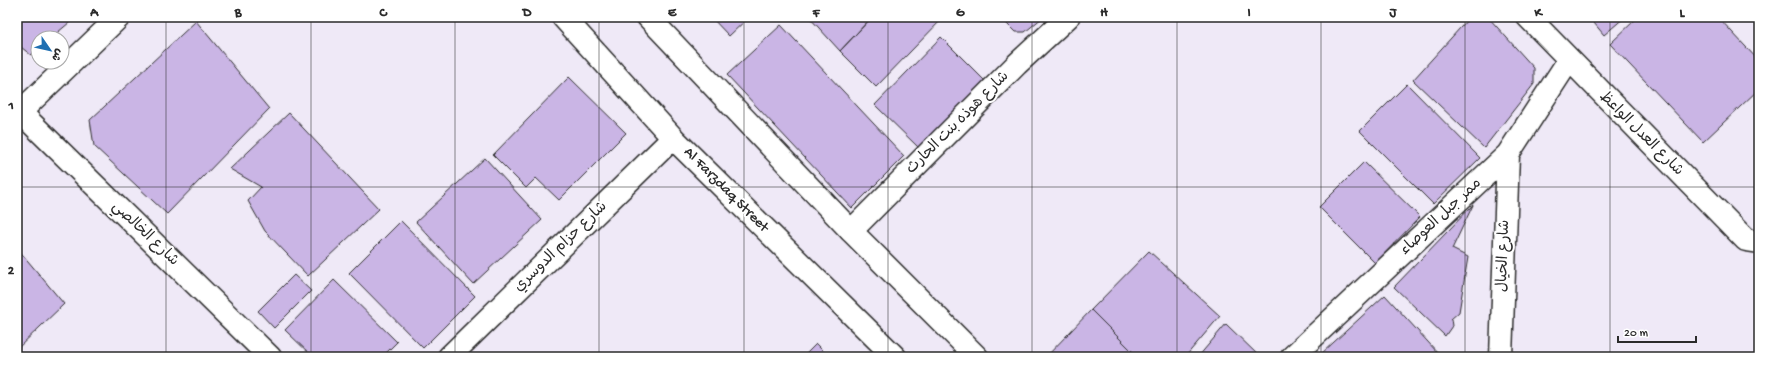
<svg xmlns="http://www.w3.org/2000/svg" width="1776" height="374" font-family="'Gochi Hand','Playpen Sans Arabic',sans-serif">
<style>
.building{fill:#cab5e5;stroke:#2b2b2b}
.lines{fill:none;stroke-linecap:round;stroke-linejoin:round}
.minor-casing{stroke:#2b2b2b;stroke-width:25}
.tertiary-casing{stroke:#2b2b2b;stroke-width:25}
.minor{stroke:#fff;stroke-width:22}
.tertiary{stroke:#fff;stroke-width:22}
.grid{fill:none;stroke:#2b2b2b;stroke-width:1;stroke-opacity:0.55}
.labels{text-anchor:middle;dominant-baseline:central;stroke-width:4;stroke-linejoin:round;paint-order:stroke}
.street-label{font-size:15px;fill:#2b2b2b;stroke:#fff}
.neatline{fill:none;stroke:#2b2b2b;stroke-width:1.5}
.grid-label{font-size:13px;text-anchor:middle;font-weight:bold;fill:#2b2b2b}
</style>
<rect width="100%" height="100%" fill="#efe9f7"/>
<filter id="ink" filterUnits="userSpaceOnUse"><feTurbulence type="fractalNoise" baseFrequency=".025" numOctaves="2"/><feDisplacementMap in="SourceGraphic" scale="8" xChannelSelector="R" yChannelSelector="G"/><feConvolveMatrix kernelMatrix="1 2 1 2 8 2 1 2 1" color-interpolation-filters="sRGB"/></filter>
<g filter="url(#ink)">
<!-- building -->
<path class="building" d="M17,17H76L51,38H38V49L31,55L17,44Z
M711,17H749L729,36Z
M809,17H872L840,51Z
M872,17H944L876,87L840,51Z
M1000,17H1043L1025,32H1015Z
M1470,17H1488L1534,68V84L1484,148L1413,80Z
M1589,17H1625L1604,35Z
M1638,17H1718L1759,61V89L1703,142L1610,44Z
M196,21L269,109L167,214L94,146L90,120Z
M781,25L904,156L852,208L727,75Z
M941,37L985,81L919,148L875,105Z
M569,77L626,133L559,200L536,178L526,188L493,155Z
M1407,84L1480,158L1433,204L1360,131Z
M289,113L379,209L308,276L265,231L248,201L261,187L230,169Z
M485,158L542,220L473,284L416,222Z
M1364,162L1420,217L1375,263L1319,207Z
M1473,205L1452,249L1468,257L1459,312L1451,319L1452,326L1445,336L1394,287Z
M401,221L475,296L423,348L349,273Z
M17,248L64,304L17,349Z
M1149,251L1220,316L1185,357H1138L1091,310Z
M294,275L311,291L274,328L258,311Z
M334,280L397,342L382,357H313L285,330Z
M1385,295L1438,353L1437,357H1320L1321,354Z
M1091,310L1138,357H1046Z
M1226,324L1260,357H1198Z
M816,344L829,357H803Z"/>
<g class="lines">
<!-- minor casing -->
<g class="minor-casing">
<path id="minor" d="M1528,17L1746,240L1759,242
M20,112L270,357
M17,115L119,17
M851,231L1017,64L1068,17
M449,357L673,138
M1292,357L1508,154L1569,60
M1501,357L1508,154"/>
</g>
<!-- tertiary casing -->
<g class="tertiary-casing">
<path id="tertiary" d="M563,17L673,138L895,357
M648,17L851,231L977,357"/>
</g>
<!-- minor -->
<use href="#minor" class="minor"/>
<!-- tertiary -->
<use href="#tertiary" class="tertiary"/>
</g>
</g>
<!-- grid -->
<path class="grid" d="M166,17V357M311,17V357M455,17V357M599,17V357M744,17V357M888,17V357M1032,17V357M1177,17V357M1321,17V357M1465,17V357M1610,17V357M17,187H1759"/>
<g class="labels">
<!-- street labels -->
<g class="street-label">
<text transform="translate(958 123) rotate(-45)">شارع هوذه بنت الحارث</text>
<text transform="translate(1641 134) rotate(45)">شارع العدل الواعظ</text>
<text transform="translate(726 190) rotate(45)">Al Farzdaq Street</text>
<text transform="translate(1441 217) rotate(-43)">ممر جبل العوصاء</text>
<text transform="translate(145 234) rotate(44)">شارع الخالصي</text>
<text transform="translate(561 247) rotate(-44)">شارع حزام الدوسري</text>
<text transform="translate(1504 256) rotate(-88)">شارع الخيال</text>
</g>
</g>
<!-- margin -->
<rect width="1776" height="374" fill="none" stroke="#fff" stroke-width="44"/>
<!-- north arrow -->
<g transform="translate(50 50) rotate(124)"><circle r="19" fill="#ffffff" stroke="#aaaaaa"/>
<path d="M0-3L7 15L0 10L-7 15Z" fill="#1f6fb2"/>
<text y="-6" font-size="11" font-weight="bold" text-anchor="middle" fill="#2b2b2b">ش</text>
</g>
<!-- scale -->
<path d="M1618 336v6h78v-6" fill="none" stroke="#2b2b2b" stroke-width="2"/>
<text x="1624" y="336" font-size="12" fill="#2b2b2b" stroke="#ffffff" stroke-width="3" paint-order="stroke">20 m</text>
<rect x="22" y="22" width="1732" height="330" class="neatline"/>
<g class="grid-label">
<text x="94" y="16">A</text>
<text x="238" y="16">B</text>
<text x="383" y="16">C</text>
<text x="527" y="16">D</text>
<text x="672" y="16">E</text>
<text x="816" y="16">F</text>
<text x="960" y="16">G</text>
<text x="1104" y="16">H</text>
<text x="1249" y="16">I</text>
<text x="1393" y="16">J</text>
<text x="1538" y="16">K</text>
<text x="1682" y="16">L</text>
<text x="11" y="109">1</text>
<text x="11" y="274">2</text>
</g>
</svg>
